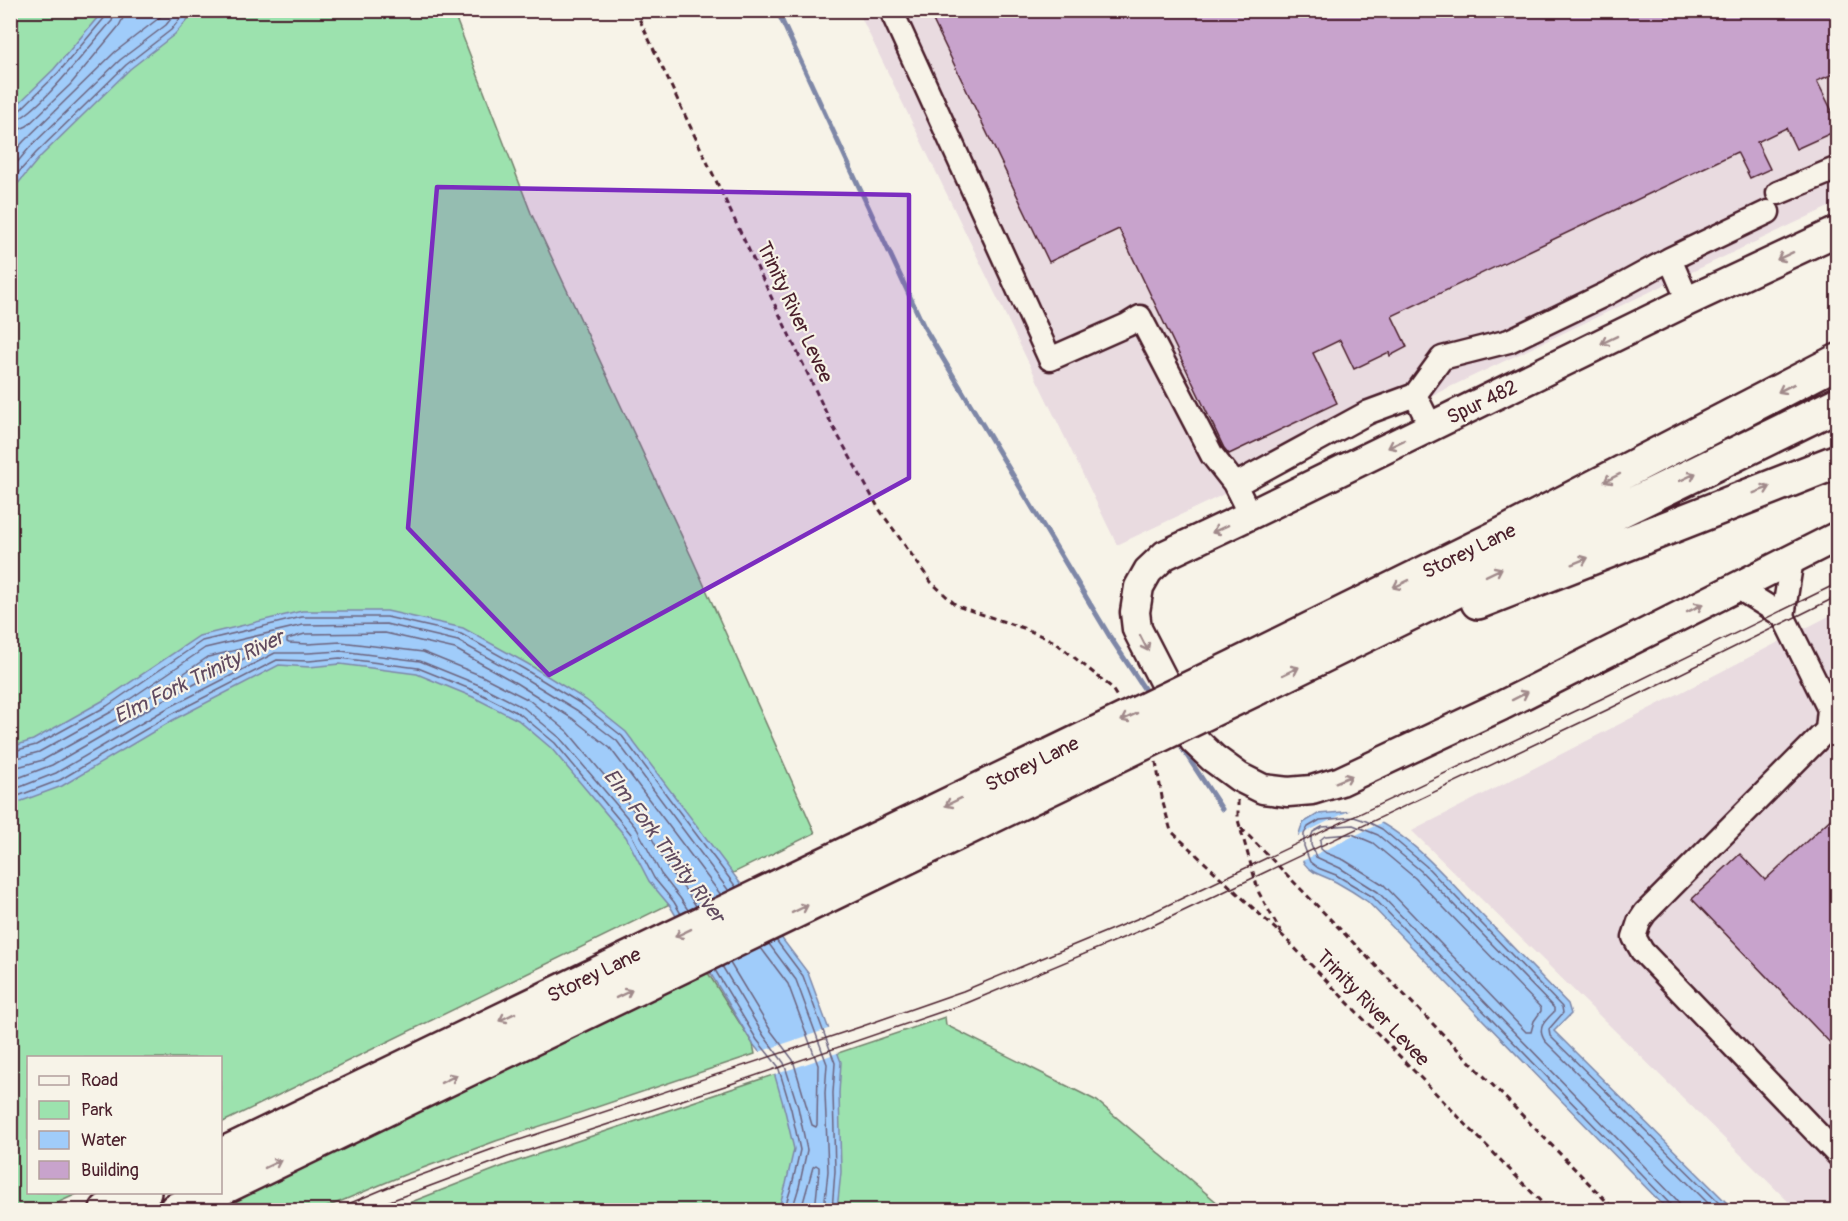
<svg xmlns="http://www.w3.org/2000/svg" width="1848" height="1221" font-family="Pangolin,sans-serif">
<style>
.built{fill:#e9dbe0}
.green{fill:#9ce2ae;stroke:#73806c;stroke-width:1.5}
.water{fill:#a0ccfa;stroke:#7e87a7;stroke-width:1.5}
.pier{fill:#f7f3e8}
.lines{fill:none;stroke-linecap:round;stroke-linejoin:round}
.shore{stroke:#6c647e;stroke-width:1.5}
.stream{stroke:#7e87a7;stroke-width:5}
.building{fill:#c8a3cc;stroke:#4a1f2b;stroke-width:1.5}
.minor-casing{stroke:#4a1f2b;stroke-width:27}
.major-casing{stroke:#4a1f2b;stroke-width:33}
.highway-casing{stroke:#4a1f2b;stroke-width:38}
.path{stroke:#4a1f2b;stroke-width:3;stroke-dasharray:6 4.5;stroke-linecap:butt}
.minor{stroke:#f7f3e8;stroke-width:22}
.major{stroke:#f7f3e8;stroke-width:28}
.highway{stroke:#f7f3e8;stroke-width:33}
.tram{stroke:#4a1f2b;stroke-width:1.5}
.highway-bridge-casing{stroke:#4a1f2b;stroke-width:38;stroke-linecap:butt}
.highway-bridge{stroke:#f7f3e8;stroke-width:33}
.oneway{stroke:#a0898a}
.marked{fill:#7b2cbf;fill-opacity:0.2;stroke:#7b2cbf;stroke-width:4.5;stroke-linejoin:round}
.labels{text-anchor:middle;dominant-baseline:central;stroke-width:4.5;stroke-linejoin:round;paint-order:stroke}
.street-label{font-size:20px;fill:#4a1f2b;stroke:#f7f3e8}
.water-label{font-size:21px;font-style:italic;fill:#604a5f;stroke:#f7f3e8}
</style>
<rect width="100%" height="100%" fill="#f7f3e8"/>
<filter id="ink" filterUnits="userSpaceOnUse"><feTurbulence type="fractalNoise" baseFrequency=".0167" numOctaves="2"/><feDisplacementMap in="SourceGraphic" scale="12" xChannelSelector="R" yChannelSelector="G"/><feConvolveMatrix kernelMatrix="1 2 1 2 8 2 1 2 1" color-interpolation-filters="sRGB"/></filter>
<g filter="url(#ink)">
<!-- built -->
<path class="built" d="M858,11H1837V203L1117,545Z
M1837,612V1210H1797L1412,831Z"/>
<!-- green -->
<path class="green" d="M10,11H453L531,213L692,558L815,833L221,1123L220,1058H28V1192L79,1193L42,1210H10Z
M708,973L753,1044L755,1054L496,1141L404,1175L320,1210H217Z
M945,1017L946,1025L1097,1101L1226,1210H391L506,1165Z"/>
<!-- water -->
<path class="water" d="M103,11H195L175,34L130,69L40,157L11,192V111L54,69Z
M302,611H387L463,628L528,664L586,700L626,732L808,973L841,1062L839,1093L841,1172L837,1210H778L786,1184L794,1149L785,1111L773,1069L753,1044L670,906L649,881L626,837L551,748L518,720L473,697L417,674L340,664L309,667L279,665L173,720L62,786L11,805V747L33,740L104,700L199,636Z
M1355,811C1404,827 1444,875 1478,911C1508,942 1538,973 1568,1004L1571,1014L1554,1031L1734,1210H1668L1368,902C1358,895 1347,888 1336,882C1329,878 1321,876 1314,872C1296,862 1295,839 1303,823L1318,814Z"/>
<!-- pier -->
<path class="pier" d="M1355,808L1370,813L1385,821L1300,862L1296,853L1294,838Z
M831,1028L840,1052L771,1076L770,1071L756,1053Z"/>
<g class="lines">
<!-- shore -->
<path class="shore" d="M10,114L17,113L58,73L106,16L107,10
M10,122C33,121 94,40 112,21L115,10
M10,131L18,130L27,126L70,85L119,26L123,18L124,10
M10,157L24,141L115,52L159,18L166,10
M10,171L30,147L120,60L166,25L178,10
M10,182L36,153L126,65L171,30L187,10
M10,752L36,745L107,706L202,641L302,617H387L461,634L524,669L583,705L622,736L736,887
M10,760L39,752L111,712L205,648L303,625L386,624L458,641L521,676L578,711L617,741L729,891
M10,769L43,760L115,720L208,657L257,645L260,647L259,651L162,701L52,765L10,781
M10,791L56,773L166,709L275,653H308L341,651L420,661L479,685L524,708L560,738L637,829L661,874L680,898L688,910
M10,799L60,780L170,715L277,660L309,661L340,658L418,668L475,691L520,714L555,743L631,834L654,878L674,902L681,914
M1352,834L1373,843L1415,878L1541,1008V1011L1534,1021L1531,1032H1526L1384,885L1344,860L1326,853L1321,849L1320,840L1325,836Z
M696,906L687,892L668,869L644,823L568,732L529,700L482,676L423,652L341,642L308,644L289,643L287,642V639L305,634L385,633L455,649L516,683L573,719L610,748L721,895
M776,940L803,976L835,1063L833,1093L835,1171L832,1210
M769,944L796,980L827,1064L825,1093L828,1171L824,1210
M730,963L771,1031L793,1060L812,1125L816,1127L817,1125L818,1065L788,984L761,948
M722,966L764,1036L784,1063L798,1107L807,1150L799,1187L792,1210
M715,970L757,1040L778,1066L791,1109L800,1150L792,1185L784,1210
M801,1210L813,1167L816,1165L819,1167V1171L815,1210
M1672,1210L1670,1204L1373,897L1336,875L1318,868L1310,862L1304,846V834L1308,827L1320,820L1354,817L1366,821L1382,829L1426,866L1562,1007L1563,1013L1549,1029L1550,1036L1726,1210
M1680,1210L1679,1204L1676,1199L1378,892L1340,868L1316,857L1311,845V837L1313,832L1322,827L1353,825L1378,835L1421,871L1554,1008V1012C1545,1021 1536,1028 1545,1041L1715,1210"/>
<!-- stream -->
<path class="stream" d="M777,10L924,327L1110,637L1149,696
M1176,739L1222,809"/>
</g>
<!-- building -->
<path class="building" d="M928,10H1838V72L1817,81L1838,123V130L1796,149L1786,128L1757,142L1770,169L1750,178L1737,152L1392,316L1407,347L1390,356L1389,352L1354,369L1340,340L1313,353L1337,403L1229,454L1224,448L1119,229L1049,262Z
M1838,812V1051L1692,899L1740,854L1765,880Z"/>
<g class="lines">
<!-- minor casing -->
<g class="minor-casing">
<path id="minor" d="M891,10L1050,359L1127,325L1140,317L1212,455L1234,483
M1778,193L1838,168
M1688,301L1670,259L1768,212
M1415,395L1442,358L1509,341L1606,294L1670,259
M1250,515L1234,483L1244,480L1369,412L1415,395L1431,427
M1737,587L1783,616L1792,559
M1783,616L1829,709L1827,730L1645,913L1639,922L1634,937L1642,951L1838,1155"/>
</g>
<!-- major casing -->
<g class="major-casing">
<path id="major" d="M1838,231L1688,301L1250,515L1165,555L1148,571L1139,587L1135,612L1137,629L1194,740L1213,758L1239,777L1263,789L1288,792L1312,790L1341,781L1501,706L1838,536"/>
</g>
<!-- highway casing -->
<g class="highway-casing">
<path id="highway" d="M1478,602L1838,461
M1238,665L1498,537L1838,361
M1255,689L1838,404
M107,1210L144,1192
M176,1210L214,1192"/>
</g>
<!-- path -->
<path class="path" d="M635,10L831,423L879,509L931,582L957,606L1026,629L1055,642L1111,687L1117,697
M1156,762L1163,803L1171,831L1284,937L1549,1210
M1238,800V820L1259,893L1282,934
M1241,828L1615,1210"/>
<!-- minor -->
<use href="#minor" class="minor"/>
<!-- major -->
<use href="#major" class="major"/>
<!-- highway -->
<use href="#highway" class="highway"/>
<!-- tram -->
<path class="tram" d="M334,1210L391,1186L501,1146L860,1027L963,991L1151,913L1601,699L1838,583
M366,1210L505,1158L731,1084L967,1003L1156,924L1607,710L1838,596"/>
<!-- highway-bridge casing -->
<g class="highway-bridge-casing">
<path id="highway-bridge" d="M220,1156L1238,665
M220,1189L1255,689"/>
</g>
<!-- highway-bridge -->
<use href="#highway-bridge" class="highway-bridge"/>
</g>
<!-- one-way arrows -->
<defs><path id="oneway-shaft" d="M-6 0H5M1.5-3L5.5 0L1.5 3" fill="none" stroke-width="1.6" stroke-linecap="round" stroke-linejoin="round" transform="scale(1.5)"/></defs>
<g class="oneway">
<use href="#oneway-shaft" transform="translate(1785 256) rotate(155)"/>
<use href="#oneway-shaft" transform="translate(1609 340) rotate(154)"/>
<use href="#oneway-shaft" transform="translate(1786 388) rotate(153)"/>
<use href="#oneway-shaft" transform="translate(1396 444) rotate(154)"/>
<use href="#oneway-shaft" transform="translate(1688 477) rotate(-26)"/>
<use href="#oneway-shaft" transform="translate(1612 478) rotate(153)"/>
<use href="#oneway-shaft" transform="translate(1762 490) rotate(-21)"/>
<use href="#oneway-shaft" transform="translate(1220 529) rotate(155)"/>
<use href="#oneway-shaft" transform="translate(1580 561) rotate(-22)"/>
<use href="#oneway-shaft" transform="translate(1494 572) rotate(-26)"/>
<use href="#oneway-shaft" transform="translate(1401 584) rotate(154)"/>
<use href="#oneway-shaft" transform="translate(1695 608) rotate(-27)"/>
<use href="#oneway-shaft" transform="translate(1144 643) rotate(63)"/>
<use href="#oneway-shaft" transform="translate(1291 671) rotate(-26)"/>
<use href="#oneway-shaft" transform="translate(1520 696) rotate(-27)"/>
<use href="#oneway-shaft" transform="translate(1129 717) rotate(154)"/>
<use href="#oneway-shaft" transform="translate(1344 779) rotate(-22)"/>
<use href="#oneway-shaft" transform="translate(953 802) rotate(154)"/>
<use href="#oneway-shaft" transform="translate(800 909) rotate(-26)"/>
<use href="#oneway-shaft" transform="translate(683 933) rotate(154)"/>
<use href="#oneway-shaft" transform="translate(624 994) rotate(-26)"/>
<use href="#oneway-shaft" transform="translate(507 1017) rotate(154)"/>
<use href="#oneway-shaft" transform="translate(449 1079) rotate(-26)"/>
<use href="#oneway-shaft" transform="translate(273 1164) rotate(-26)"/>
</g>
</g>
<!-- marked area -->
<path class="marked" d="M437,187L909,195V478L549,675L408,528Z"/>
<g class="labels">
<!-- street labels -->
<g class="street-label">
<text transform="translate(795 312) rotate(65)">Trinity River Levee</text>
<text transform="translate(1482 402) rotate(-26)">Spur 482</text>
<text transform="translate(1469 551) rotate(-26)">Storey Lane</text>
<text transform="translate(1032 764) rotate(-26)">Storey Lane</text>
<text transform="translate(594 975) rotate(-26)">Storey Lane</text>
<text transform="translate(1373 1008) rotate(46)">Trinity River Levee</text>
</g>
<!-- water labels -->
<g class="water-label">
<text transform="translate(199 677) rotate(-26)">Elm Fork Trinity River</text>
<text transform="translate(664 846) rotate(53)">Elm Fork Trinity River</text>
</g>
</g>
<!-- margin -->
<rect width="1848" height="1221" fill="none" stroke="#f7f3e8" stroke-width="36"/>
<rect x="18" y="18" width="1812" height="1185" fill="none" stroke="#4a1f2b" stroke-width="2" filter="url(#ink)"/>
<!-- legend -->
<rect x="27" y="1056" width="195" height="138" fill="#f7f3e8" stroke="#b29e9c" stroke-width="1.5"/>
<rect x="39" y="1076" width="30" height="9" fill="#f7f3e8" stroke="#b29e9c" stroke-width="1.5"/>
<text x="81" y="1086" font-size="18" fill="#4a1f2b">Road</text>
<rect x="39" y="1101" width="30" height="18" fill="#9ce2ae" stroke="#b29e9c" stroke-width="1.5"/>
<text x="81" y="1116" font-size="18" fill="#4a1f2b">Park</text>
<rect x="39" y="1131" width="30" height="18" fill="#a0ccfa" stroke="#b29e9c" stroke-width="1.5"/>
<text x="81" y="1146" font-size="18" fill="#4a1f2b">Water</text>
<rect x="39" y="1161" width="30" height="18" fill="#c8a3cc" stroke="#b29e9c" stroke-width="1.5"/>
<text x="81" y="1176" font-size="18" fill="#4a1f2b">Building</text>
</svg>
